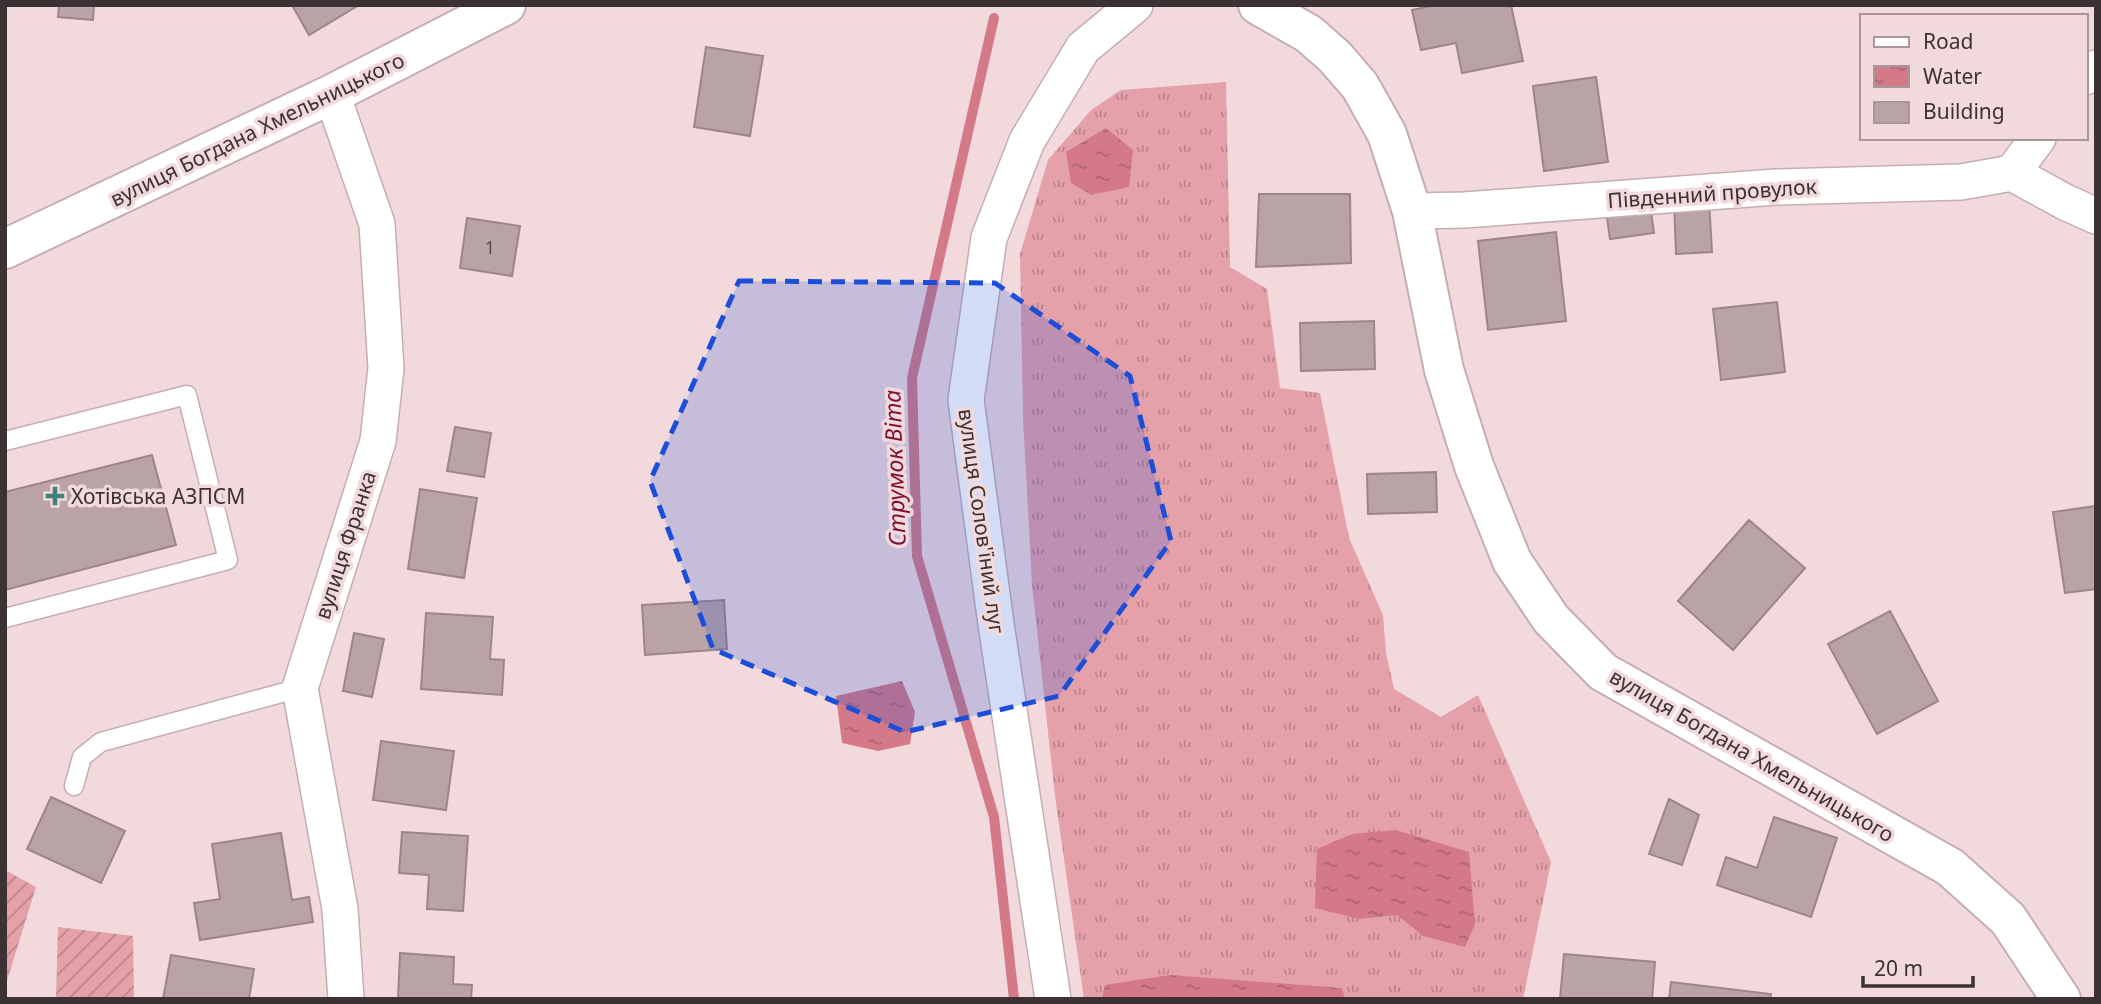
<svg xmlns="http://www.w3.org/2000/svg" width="2101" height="1004" font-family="'Noto Sans',sans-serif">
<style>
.grass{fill:url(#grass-tufts)}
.garden{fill:url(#garden-furrows)}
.water{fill:url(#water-ripples)}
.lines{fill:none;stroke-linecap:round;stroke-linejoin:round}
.stream{stroke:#d37987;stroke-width:10}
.building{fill:#baa3a6;stroke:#9c8688;stroke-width:2}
.lane-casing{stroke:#c5aeb1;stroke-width:21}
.street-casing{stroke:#c5aeb1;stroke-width:38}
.secondary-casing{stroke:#c5aeb1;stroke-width:42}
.lane{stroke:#fff;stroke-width:18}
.street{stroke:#fff;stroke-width:35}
.secondary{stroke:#fff;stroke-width:38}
.marked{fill:#1d4ed8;fill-opacity:0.2;stroke:#1d4ed8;stroke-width:5;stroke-dasharray:14 9;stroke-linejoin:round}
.poi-dot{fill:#3c837f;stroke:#f1d9dc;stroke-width:2.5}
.labels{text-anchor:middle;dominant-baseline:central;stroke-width:7;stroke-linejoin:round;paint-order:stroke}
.number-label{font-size:18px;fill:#5c4e50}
.street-label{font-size:21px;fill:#3c3233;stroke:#f1d9dc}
.poi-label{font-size:21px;fill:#3c3233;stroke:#f1d9dc;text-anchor:start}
.water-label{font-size:23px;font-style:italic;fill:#7d0f32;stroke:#f1d9dc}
</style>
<defs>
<pattern id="grass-tufts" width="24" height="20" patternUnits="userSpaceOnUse" patternTransform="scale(1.75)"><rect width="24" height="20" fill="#e5a1aa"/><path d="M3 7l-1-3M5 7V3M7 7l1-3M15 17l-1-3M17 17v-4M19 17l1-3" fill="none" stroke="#bb848b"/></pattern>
<pattern id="garden-furrows" width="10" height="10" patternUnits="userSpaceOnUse" patternTransform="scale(1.75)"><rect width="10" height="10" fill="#e5a1aa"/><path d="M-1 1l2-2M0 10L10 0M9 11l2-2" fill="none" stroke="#bb848b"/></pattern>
<pattern id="water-ripples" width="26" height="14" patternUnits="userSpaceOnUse" patternTransform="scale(1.75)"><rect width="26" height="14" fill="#d37987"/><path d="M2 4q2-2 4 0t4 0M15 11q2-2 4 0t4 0" fill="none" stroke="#ac646f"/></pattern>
</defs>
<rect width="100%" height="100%" fill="#f1d9dc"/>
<!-- grass -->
<path class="grass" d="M1226,82L1230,267L1267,289L1280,388L1320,393L1349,538L1383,615L1386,653L1394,689L1441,717L1478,695L1551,862L1523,999H1084L1055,796L1032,585L1023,418L1020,254L1048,160L1091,110L1121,90Z"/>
<!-- garden -->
<path class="garden" d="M5,870L36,887L5,987Z
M58,927L133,936L134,999H56Z"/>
<!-- water -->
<path class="water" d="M1106,128L1133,150L1129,187L1091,195L1071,183L1066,152Z
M902,681L915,712L910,744L878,751L842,743L836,696Z
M1396,830L1469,852L1475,924L1465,947L1423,936L1397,915L1359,919L1315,908L1317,849L1352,834Z
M1170,975L1342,988L1345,999H1102L1105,985Z"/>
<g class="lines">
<!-- stream -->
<path class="stream" d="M994,18L912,378L917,556L994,817L1014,999"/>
</g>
<!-- building -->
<path class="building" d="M59,5H94L93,20L58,17Z
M292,5H359L309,35Z
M1435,5H1511L1523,61L1462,73L1456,43L1421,50L1412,10Z
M706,47L763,56L750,136L694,127Z
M1596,77L1608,162L1544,171L1533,86Z
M1259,194H1350L1351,263L1256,267Z
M1649,197L1654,233L1610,239L1605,203Z
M1709,200L1712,252L1676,254L1674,201Z
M467,218L520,226L512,276L460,268Z
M1556,232L1566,321L1488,330L1478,241Z
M1777,302L1785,372L1721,380L1713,309Z
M1374,321L1375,369L1301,371L1300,323Z
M455,427L491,433L484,477L447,471Z
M152,455L176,545L5,590V492Z
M1436,472L1437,512L1368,514L1367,474Z
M420,489L477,498L464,578L408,569Z
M2096,506V589L2065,593L2053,512Z
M1749,520L1805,568L1733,650L1678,601Z
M724,600L727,649L645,655L642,605Z
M1890,611L1938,701L1877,734L1828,644Z
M426,613L493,617L490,659L504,660L502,695L421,689Z
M354,633L384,639L372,697L343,691Z
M381,741L454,751L446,810L373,800Z
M51,797L125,831L101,883L27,849Z
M1669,799L1699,815L1682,865L1649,854Z
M1774,817L1837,838L1811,917L1717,885L1726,857L1757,868Z
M402,832L468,836L463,911L427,909L429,875L399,873Z
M281,833L292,900L309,897L313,922L200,940L194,903L220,899L212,844Z
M400,953L454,957L453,984L472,985L471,999H398Z
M1564,954L1655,962L1652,999H1560Z
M171,955L254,969L249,999H163Z
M1671,982L1771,994L1770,999H1669Z"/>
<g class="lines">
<!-- lane casing -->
<g class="lane-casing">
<path id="lane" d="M5,441L187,395L228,560L5,618
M74,786L82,757L101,742L300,688"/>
</g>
<!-- street casing -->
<g class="street-casing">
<path id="street" d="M2085,77L2096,68
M332,94L377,224L386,368L378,441L300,688L340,909L346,999
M2012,173L2038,138
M1412,211L1464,210L1776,187L1961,182L2012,173L2065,202L2096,216
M1053,999L996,624L966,400L989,238L1027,141L1083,48L1135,5"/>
</g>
<!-- secondary casing -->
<g class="secondary-casing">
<path id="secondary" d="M1258,5L1309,34L1335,57L1360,86L1387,134L1412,211L1444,370L1474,466L1512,561L1551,619L1603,672L1950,867L2008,919L2061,999
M5,249L332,94L506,5"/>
</g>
<!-- lane -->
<use href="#lane" class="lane"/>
<!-- street -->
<use href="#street" class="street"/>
<!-- secondary -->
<use href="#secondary" class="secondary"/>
</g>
<!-- marked area -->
<path class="marked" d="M739,281L995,283L1130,376L1171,541L1059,696L905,732L713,649L650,481Z"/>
<!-- markers -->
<path class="poi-dot" d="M51.5 485.5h7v7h7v7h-7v7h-7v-7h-7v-7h7z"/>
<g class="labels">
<!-- number labels -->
<g class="number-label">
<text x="490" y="247">1</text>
</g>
<!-- street labels -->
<g class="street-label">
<text transform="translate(257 129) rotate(-26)">вулиця Богдана Хмельницького</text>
<text transform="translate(1712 193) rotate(-4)">Південний провулок</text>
<text transform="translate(982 521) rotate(82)">вулиця Солов'їний луг</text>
<text transform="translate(345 545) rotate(-72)">вулиця Франка</text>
<text transform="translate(1752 755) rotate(30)">вулиця Богдана Хмельницького</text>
</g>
<!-- poi labels -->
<g class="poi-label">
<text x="71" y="496">Хотівська АЗПСМ</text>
</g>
<!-- water labels -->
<g class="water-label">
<text transform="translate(894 468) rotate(-92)">Струмок Віта</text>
</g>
</g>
<!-- border -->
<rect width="2101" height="1004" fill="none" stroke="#3c3233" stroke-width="14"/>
<!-- legend -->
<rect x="1860" y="14" width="228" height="126" fill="#f1d9dc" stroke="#a99698" stroke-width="2"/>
<rect x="1874" y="37" width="35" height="10" fill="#ffffff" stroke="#a99698" stroke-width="2"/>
<text x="1923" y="49" font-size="21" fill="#3c3233">Road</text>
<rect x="1874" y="66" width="35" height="21" fill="url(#water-ripples)" stroke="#a99698" stroke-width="2"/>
<text x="1923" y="84" font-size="21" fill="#3c3233">Water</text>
<rect x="1874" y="102" width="35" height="21" fill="#baa3a6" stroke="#a99698" stroke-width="2"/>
<text x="1923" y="119" font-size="21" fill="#3c3233">Building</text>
<!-- scale -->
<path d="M1863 976v10h110v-10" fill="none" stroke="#3c3233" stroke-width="3.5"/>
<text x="1874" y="976" font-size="21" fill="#3c3233" stroke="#f1d9dc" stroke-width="5" paint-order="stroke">20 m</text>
</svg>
